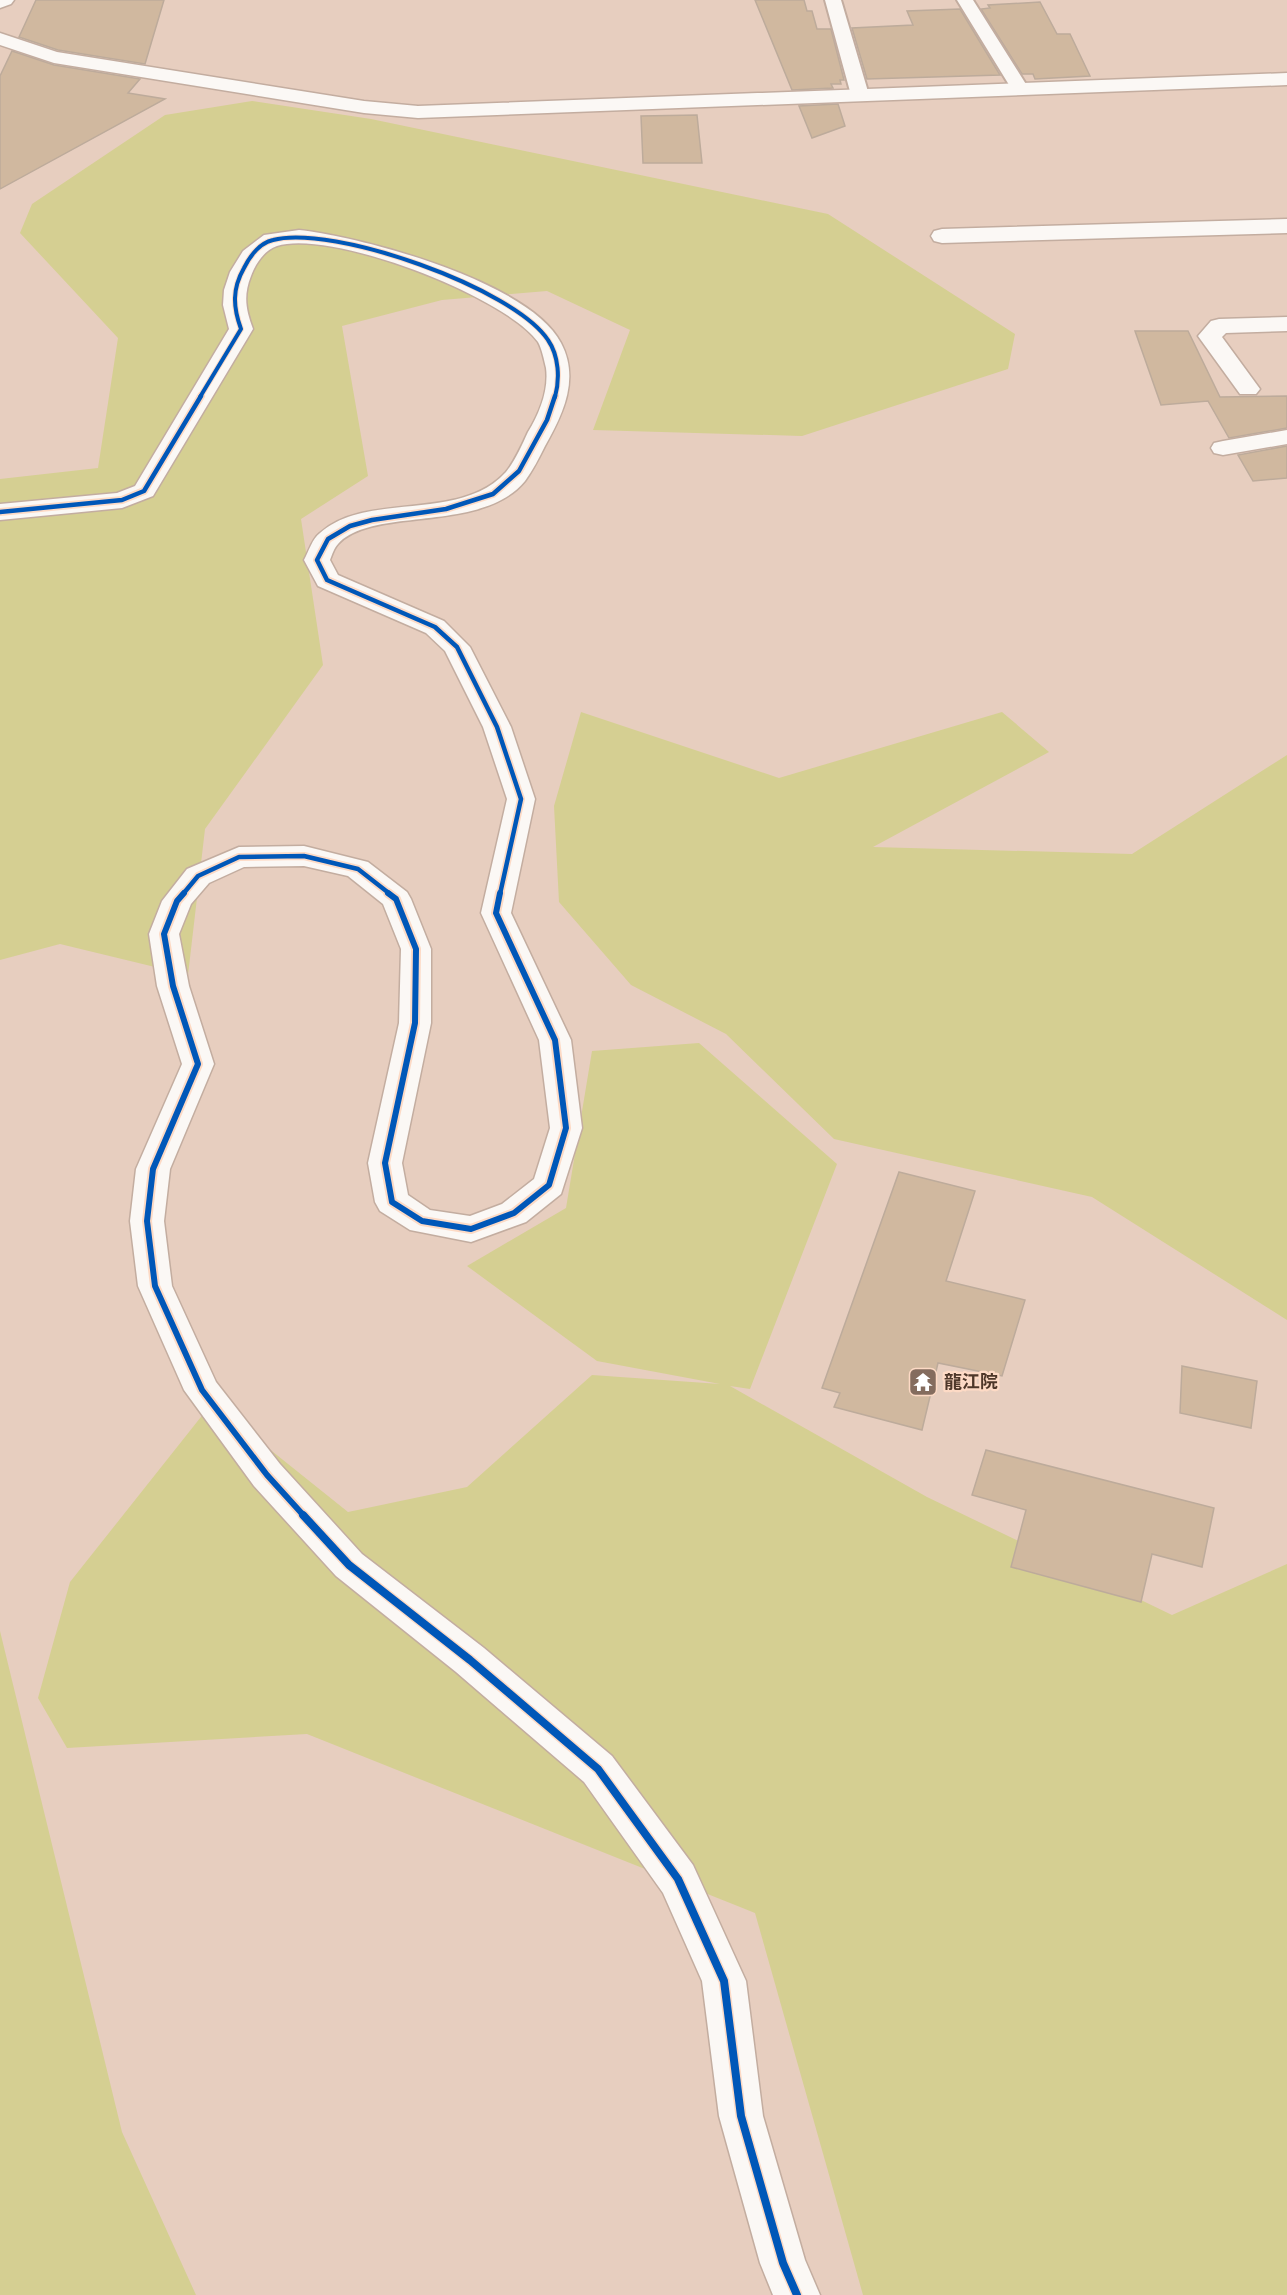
<svg xmlns="http://www.w3.org/2000/svg" width="1287" height="2295" font-family="'DM Sans','Noto Sans JP',sans-serif">
<style>
.green{fill:#d5cf92}
.building{fill:#d0b89f;stroke:#bdab9b;stroke-width:1.5}
.lines{fill:none;stroke-linecap:round;stroke-linejoin:round}
.lane-casing{stroke:#c3ada0;stroke-width:4}
.street-casing{stroke:#c3ada0;stroke-width:3}
.lane{fill:#fbf8f5;fill-rule:evenodd}
.street{fill:#fbf8f5;fill-rule:evenodd}
.cycleway-far3-casing{stroke:#fddac5;stroke-width:6}
.cycleway-far2-casing{stroke:#fddac5;stroke-width:8}
.cycleway-far1-casing{stroke:#fddac5;stroke-width:10}
.cycleway-casing{stroke:#fddac5;stroke-width:11}
.cycleway-far3{stroke:#0057b8;stroke-width:4}
.cycleway-far2{stroke:#0057b8;stroke-width:4.5}
.cycleway-far1{stroke:#0057b8;stroke-width:6}
.cycleway{stroke:#0057b8;stroke-width:8}
.labels{text-anchor:middle;dominant-baseline:central;stroke-width:4.5;stroke-linejoin:round;paint-order:stroke}
.poi-label{font-size:18px;font-weight:bold;fill:#4e3729;stroke:#fddac5;text-anchor:start}
</style>
<rect width="100%" height="100%" fill="#e7cebf"/>
<!-- green -->
<path class="green" d="M252,101L371,119L828,214L1015,334L1008,369L802,436L593,430L630,330L547,291L442,300L342,326L368,476L301,519L323,665L205,829L188,975L60,944L0,960V479L98,468L118,338L20,233L32,204L165,115Z
M581,712L779,778L1002,712L1049,752L873,847L1132,854L1287,755V1320L1092,1197L834,1139L726,1034L631,985L559,902L554,806Z
M699,1043L837,1164L750,1389L730,1386L927,1497L1172,1615L1287,1564V2295H863L755,1913L307,1734L67,1748L38,1698L70,1582L212,1403L348,1512L467,1487L592,1375L720,1384L597,1361L467,1266L566,1208L592,1051Z
M0,1631L122,2132L196,2295H0Z"/>
<!-- building -->
<path class="building" d="M36,0H164L145,64L58,50L19,37Z
M755,0H804L807,11H812L817,29H831L844,80H840L841,84H831L833,88L792,90Z
M1040,2L1057,34H1070L1090,76L1035,79L1033,74H1022L981,9L990,8L988,5Z
M960,9L1000,75L867,79L852,28L913,25L907,11Z
M12,51L54,65L140,79L128,93L165,99L0,189V76Z
M838,104L845,126L812,138L799,106Z
M697,115L702,163H643L641,116Z
M1135,331H1188L1220,397L1287,396V428L1229,438L1208,401L1161,405Z
M1287,446V478L1253,481L1238,455Z
M899,1172L975,1191L946,1281L1025,1300L1002,1376L938,1363L922,1430L834,1407L840,1393L822,1388Z
M1182,1366L1257,1381L1251,1428L1180,1413Z
M986,1450L1214,1508L1202,1567L1152,1554L1141,1602L1011,1567L1026,1510L972,1495Z"/>
<g class="lines">
<!-- lane casing -->
<g class="lane-casing">
<path id="lane" d="M825,0H841L869,95L866,99H854L851,95Z
M957,0H973L1029,89L1026,93H1014Z"/>
</g>
<!-- street casing -->
<g class="street-casing">
<path id="street" d="M0,0H14L11,4L0,8Z
M0,33L57,52L364,101L418,106L1287,73V85L418,118L364,113L54,63L0,45Z
M1287,219V233L942,243L934,241L931,236L934,231L942,229Z
M299,230C363,237 530,282 561,343C580,379 563,414 545,446C539,458 533,470 525,481C482,534 372,506 338,544C334,548 332,555 330,560L338,575L444,621L470,647L511,727L535,799L511,913L571,1040L582,1128L561,1194L526,1222L471,1242L410,1230L380,1211L375,1202L368,1163L399,1023L401,949L383,904L348,876L304,866L244,867L209,883L191,904L179,934L189,986L214,1064L170,1169L164,1221L172,1286L216,1382L280,1464L362,1554L484,1648L612,1756L693,1865L746,1981L763,2116L805,2260L820,2295H773L760,2263L719,2116L702,1981L663,1893L584,1782L456,1672L336,1576L254,1486L184,1390L138,1286L130,1221L136,1169L182,1064L157,986L149,934L162,901L187,869L239,847L304,846L368,862L407,892L411,899L431,949V1023L402,1163L408,1195L430,1210L470,1216L502,1204L534,1179L550,1128L539,1040L481,913L507,799L483,727L445,651L426,633L318,586L304,560C309,551 312,539 320,533C367,491 460,523 506,472C515,461 522,445 528,432C539,414 549,390 546,368C544,360 542,349 538,342C505,296 331,229 277,246C264,250 255,265 251,276C243,296 246,310 253,329L153,496L122,508L0,520V504L117,493L135,486L229,329L223,305L224,290L230,272L243,251L264,235Z
M1287,317V331L1226,333L1222,337L1260,389L1256,394H1240L1198,336L1211,321L1219,319Z
M1287,430V444L1223,455L1214,453L1211,448L1214,443L1223,441Z"/>
</g>
<!-- lane -->
<use href="#lane" class="lane"/>
<!-- street -->
<use href="#street" class="street"/>
<!-- cycleway-far3 casing -->
<g class="cycleway-far3-casing">
<path id="cycleway-far3" d="M200,397L241,329C233,307 232,289 244,268C250,256 260,243 273,240C332,224 514,288 548,340C559,356 560,379 555,397"/>
</g>
<!-- cycleway-far2 casing -->
<g class="cycleway-far2-casing">
<path id="cycleway-far2" d="M0,512L122,500L144,491L201,396
M183,894L198,876L239,857L304,856L358,869L390,894
M500,894L521,799L497,727L457,647L435,627L327,580L317,560L328,539L350,526L372,520L446,509L493,494L519,471L547,420L555,396"/>
</g>
<!-- cycleway-far1 casing -->
<g class="cycleway-far1-casing">
<path id="cycleway-far1" d="M184,893L177,901L164,934L173,986L198,1064L153,1169L147,1221L155,1286L202,1390L267,1475L305,1517
M388,893L396,899L416,949L415,1023L385,1163L392,1202L422,1221L471,1229L514,1213L549,1185L566,1128L555,1040L496,913L500,893"/>
</g>
<!-- cycleway casing -->
<g class="cycleway-casing">
<path id="cycleway" d="M303,1515L349,1565L470,1660L598,1769L678,1879L724,1981L741,2116L783,2263L797,2295"/>
</g>
<!-- cycleway-far3 -->
<use href="#cycleway-far3" class="cycleway-far3"/>
<!-- cycleway-far2 -->
<use href="#cycleway-far2" class="cycleway-far2"/>
<!-- cycleway-far1 -->
<use href="#cycleway-far1" class="cycleway-far1"/>
<!-- cycleway -->
<use href="#cycleway" class="cycleway"/>
</g>
<!-- icons -->
<defs>
<g id="temple-square" transform="scale(1.5)"><rect x="-9" y="-9" width="18" height="18" rx="4" fill="#846c5e" stroke="#fddac5"/><path d="M0-6L5-2H3V0L6.5 2.5H4V6H1.5V3h-3V6H-4V2.5H-6.5L-3 0V-2H-5Z" fill="#fff"/></g>
</defs>
<g fill-rule="evenodd">
<use href="#temple-square" x="923" y="1382"/>
</g>
<g class="labels">
<!-- poi labels -->
<g class="poi-label">
<text x="944" y="1382">龍江院</text>
</g>
</g>
</svg>
